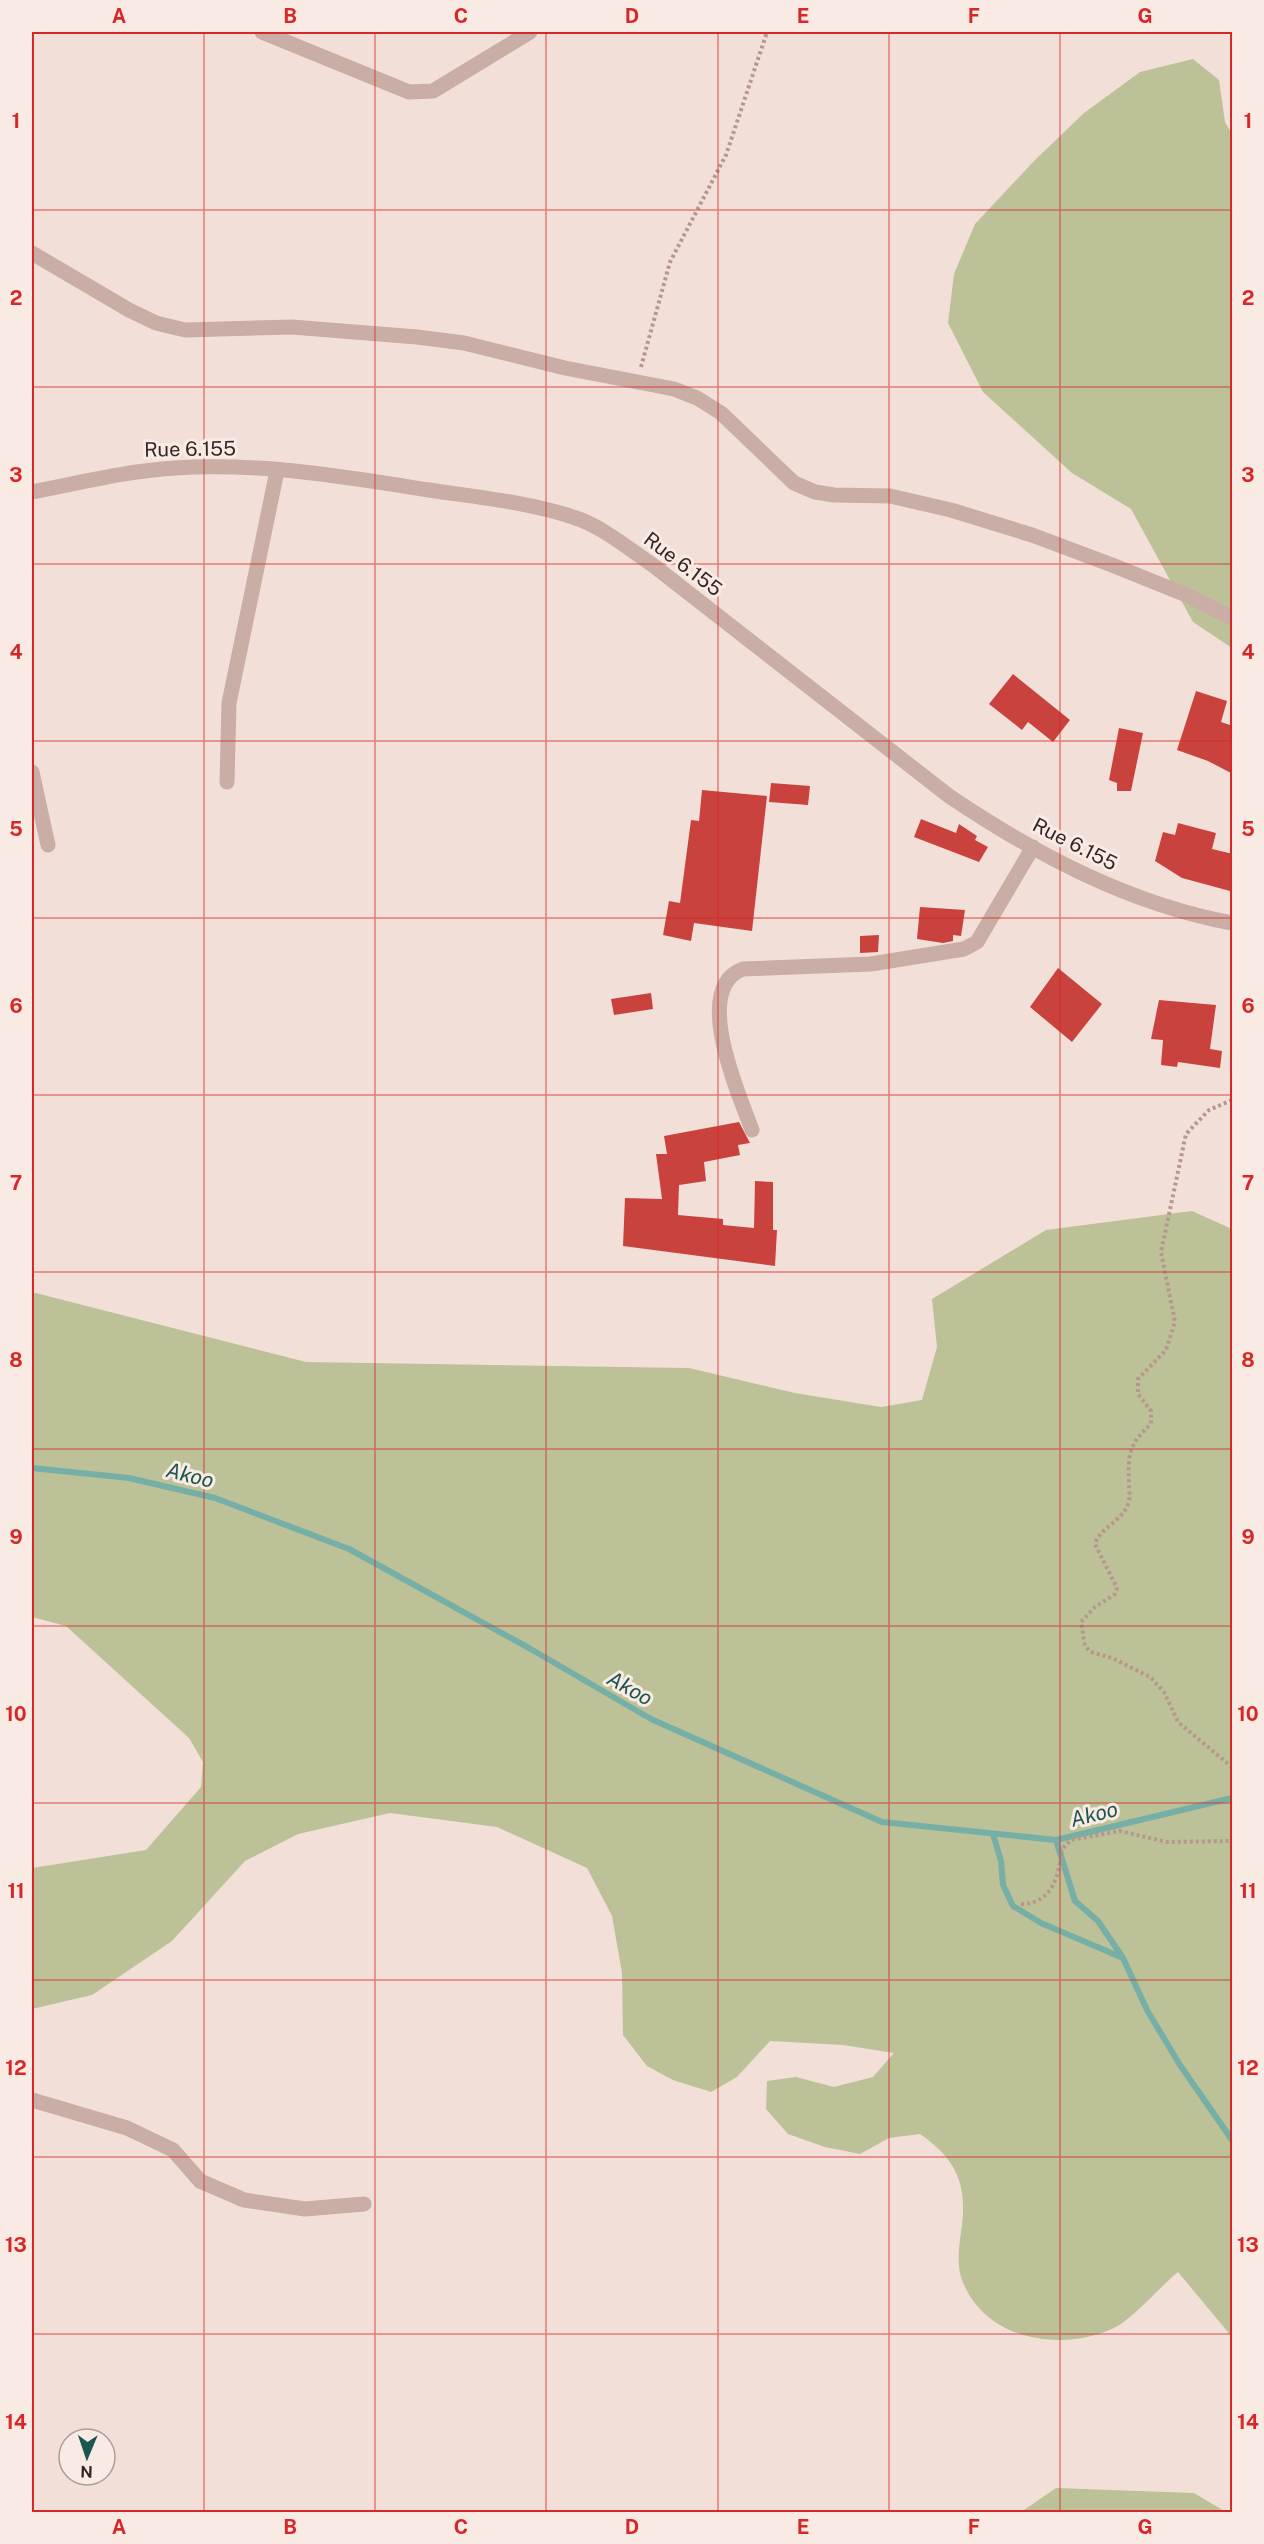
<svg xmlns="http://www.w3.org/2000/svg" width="1264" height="2544" font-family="'Public Sans',sans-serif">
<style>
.green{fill:#bcc198}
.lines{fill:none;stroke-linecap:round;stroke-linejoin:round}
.stream{stroke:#76afa6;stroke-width:6}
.building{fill:#c9423e}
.path{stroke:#b6978e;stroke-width:4;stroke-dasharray:3 3;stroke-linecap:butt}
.minor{stroke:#caada4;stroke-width:15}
.grid{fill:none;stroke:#d62828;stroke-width:1.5;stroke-opacity:0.55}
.labels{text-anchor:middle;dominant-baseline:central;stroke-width:6;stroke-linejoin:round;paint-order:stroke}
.street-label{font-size:20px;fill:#352726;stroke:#f9ebe4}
.water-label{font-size:21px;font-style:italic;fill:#1a574e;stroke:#f9ebe4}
.neatline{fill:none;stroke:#d62828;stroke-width:2}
.grid-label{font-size:20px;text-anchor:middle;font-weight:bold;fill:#d62828}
</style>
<rect width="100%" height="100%" fill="#f2e0d8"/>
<!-- green -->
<path class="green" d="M1193,59L1219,80L1225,122L1232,134V648L1193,622L1131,509L1072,473L983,392L948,323L954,274L975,224L1034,161L1084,113L1140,72Z
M1192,1211L1232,1229V2337L1178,2272C1161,2286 1133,2318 1116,2327C1061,2354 982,2340 961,2277C957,2264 959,2246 961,2232C968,2187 958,2160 920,2134L889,2138L860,2154L825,2147L788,2134L766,2109L767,2081L796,2077L834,2087L873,2077L894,2053L843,2045L770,2041L737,2077L711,2092L673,2080L647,2066L623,2035L622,1973L612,1916L587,1868L497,1827L390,1813L298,1834L245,1861L172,1941L92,1995L32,2009V1868L146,1850L201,1787L203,1762L189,1738L66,1626L32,1617V1292L306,1362L689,1368L795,1393L881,1407L922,1400L937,1347L932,1299L1046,1230Z
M1056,2488L1194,2493L1226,2512H1021Z"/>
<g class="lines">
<!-- stream -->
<path class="stream" d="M32,1468L129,1478L215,1498L349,1549L529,1648L651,1719L882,1822L1056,1840L1232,1798
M993,1834L1001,1861L1003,1885L1013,1906L1041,1923L1123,1958L1147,2010L1180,2065L1232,2140
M1056,1840L1075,1901L1098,1921L1123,1958"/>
</g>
<!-- building -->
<path class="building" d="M1013,674L1070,720L1053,742L1028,722L1022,730L989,704Z
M1196,691L1227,701L1221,722L1233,726V774L1208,761L1177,750Z
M1119,728L1143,733L1131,791H1117V783L1109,780Z
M771,783L810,786L808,805L769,802Z
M702,790L767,796L752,931L694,923L691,941L663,935L669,901L680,903L691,820L699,821Z
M921,819L956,833L959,824L977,836L975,840L988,847L979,862L914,837Z
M1178,823L1216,833L1212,849L1233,854L1230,891L1182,878L1155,861L1163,832L1175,835Z
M920,907L965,910L961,936L953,935V941L943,943L917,939Z
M879,935L878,952L860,953V936Z
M1058,968L1102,1004L1072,1042L1030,1007Z
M651,993L653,1009L614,1015L611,999Z
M1159,1000L1216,1005L1210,1049L1222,1051L1220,1068L1178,1062L1177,1067L1161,1065L1163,1040L1151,1039Z
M739,1122L750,1143L738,1145L740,1155L704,1162L706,1181L679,1185L678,1215L723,1219V1225L754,1228L755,1181L773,1182V1230H777L775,1266L623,1246L625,1198L662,1199L656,1154H667L664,1136Z"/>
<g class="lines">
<!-- path -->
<path class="path" d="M641,367L670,262L726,155L767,32
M1232,1100L1209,1110L1186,1134L1161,1252L1175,1322L1166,1350L1138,1379V1394L1151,1411V1424C1129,1444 1128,1454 1129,1482C1129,1488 1130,1496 1129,1501C1124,1521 1100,1527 1095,1544L1117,1588L1115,1594L1095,1607L1081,1622L1085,1646L1091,1652L1112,1658L1150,1677L1164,1692L1178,1722L1232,1767
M1021,1904C1053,1904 1059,1874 1062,1849L1071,1840L1120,1831L1167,1842L1232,1841"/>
<!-- minor -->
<path class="minor" d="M262,32L409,92L433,91L530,32
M32,253L129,310L156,323L185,330L292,327L417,337L464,343L565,368L674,389L697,398L721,413L794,483L815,492L834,495L890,496L951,510L1032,535L1112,565L1189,596L1232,618
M32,492C79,483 126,471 175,468C259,462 346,477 429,490C476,497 527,502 573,517C602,526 629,549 654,566L949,796C1035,854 1129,904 1232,923
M32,772L48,845
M227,782L229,703L277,471
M752,1130C739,1094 691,988 743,969L871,964L964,949L977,942L1033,847
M32,2100L127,2128L173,2150L200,2181L244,2200L305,2209L364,2204"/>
</g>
<!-- grid -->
<path class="grid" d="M204,32V2512M375,32V2512M546,32V2512M718,32V2512M889,32V2512M1060,32V2512M32,210H1232M32,387H1232M32,564H1232M32,741H1232M32,918H1232M32,1095H1232M32,1272H1232M32,1449H1232M32,1626H1232M32,1803H1232M32,1980H1232M32,2157H1232M32,2334H1232"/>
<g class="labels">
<!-- street labels -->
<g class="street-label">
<text transform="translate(190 449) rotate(-1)">Rue 6.155</text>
<text transform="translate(683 564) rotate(37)">Rue 6.155</text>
<text transform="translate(1075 844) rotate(27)">Rue 6.155</text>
</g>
<!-- water labels -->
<g class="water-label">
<text transform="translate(190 1475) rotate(14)">Akoo</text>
<text transform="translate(630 1688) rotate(29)">Akoo</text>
<text transform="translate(1094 1814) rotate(-14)">Akoo</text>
</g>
</g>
<!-- border -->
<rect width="1264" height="2544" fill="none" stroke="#f9ebe4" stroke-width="66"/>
<!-- north arrow -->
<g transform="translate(87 2457) rotate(182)"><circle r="28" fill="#f9ebe4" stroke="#ab9d98" stroke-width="1.5"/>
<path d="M0-4.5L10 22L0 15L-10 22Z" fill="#1a574e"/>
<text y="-9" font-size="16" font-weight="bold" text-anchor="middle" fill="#352726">N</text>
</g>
<rect x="33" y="33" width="1198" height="2478" class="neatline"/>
<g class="grid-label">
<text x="119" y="23">A</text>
<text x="290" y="23">B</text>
<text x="461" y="23">C</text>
<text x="632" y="23">D</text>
<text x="803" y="23">E</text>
<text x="974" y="23">F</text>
<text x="1145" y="23">G</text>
<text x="16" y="128">1</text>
<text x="1248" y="128">1</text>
<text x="16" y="305">2</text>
<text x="1248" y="305">2</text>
<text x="16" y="482">3</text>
<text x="1248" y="482">3</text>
<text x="16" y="659">4</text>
<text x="1248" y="659">4</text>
<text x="16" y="836">5</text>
<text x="1248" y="836">5</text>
<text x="16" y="1013">6</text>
<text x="1248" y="1013">6</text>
<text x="16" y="1190">7</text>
<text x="1248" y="1190">7</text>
<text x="16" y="1367">8</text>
<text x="1248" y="1367">8</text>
<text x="16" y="1544">9</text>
<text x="1248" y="1544">9</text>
<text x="16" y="1721">10</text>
<text x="1248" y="1721">10</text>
<text x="16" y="1898">11</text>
<text x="1248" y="1898">11</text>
<text x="16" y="2075">12</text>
<text x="1248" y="2075">12</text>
<text x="16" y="2252">13</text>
<text x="1248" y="2252">13</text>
<text x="16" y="2429">14</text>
<text x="1248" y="2429">14</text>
<text x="119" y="2534">A</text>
<text x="290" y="2534">B</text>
<text x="461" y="2534">C</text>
<text x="632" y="2534">D</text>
<text x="803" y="2534">E</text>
<text x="974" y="2534">F</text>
<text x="1145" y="2534">G</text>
</g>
</svg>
